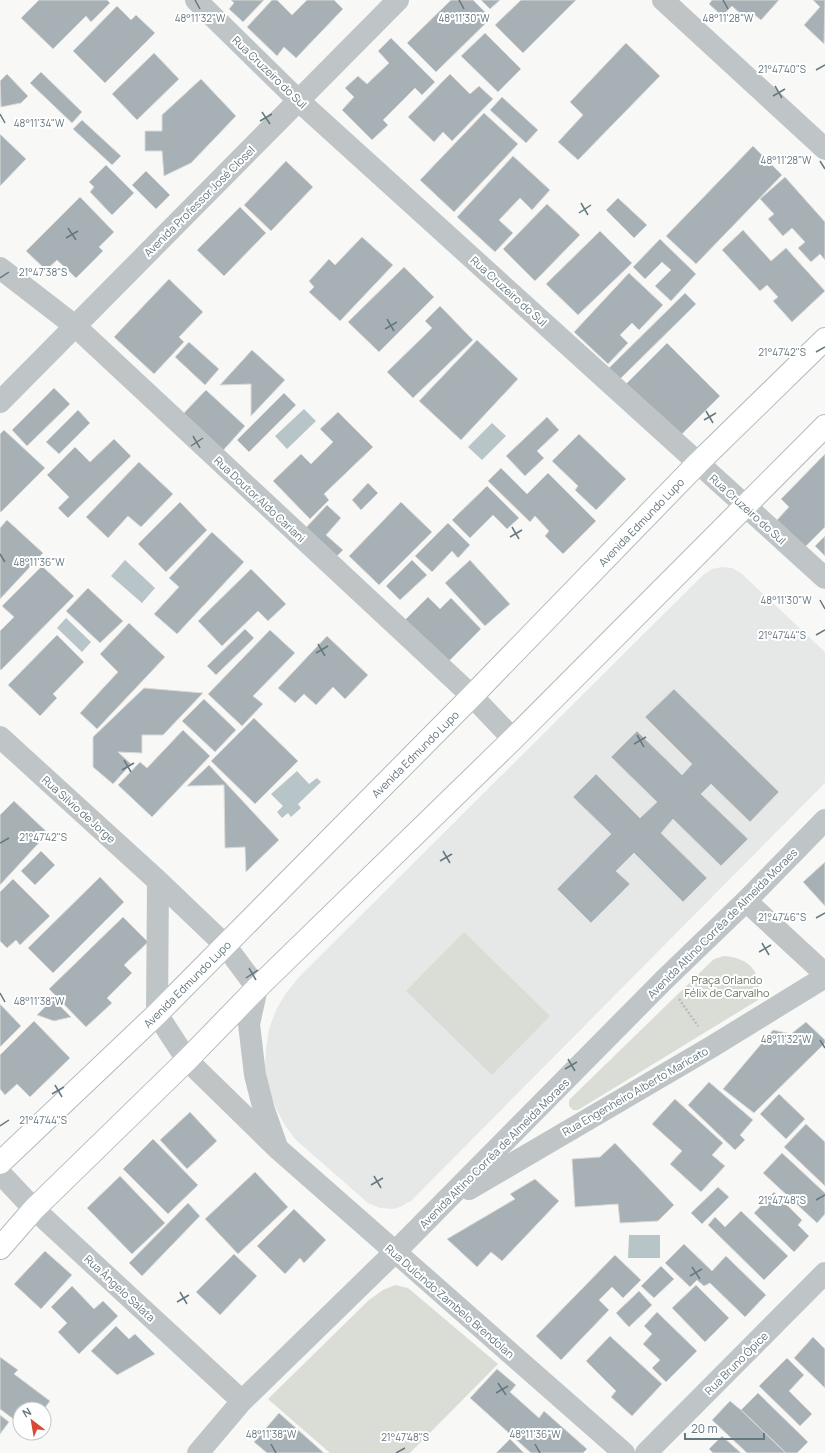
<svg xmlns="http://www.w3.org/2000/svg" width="825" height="1453" font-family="Manrope,sans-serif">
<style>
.built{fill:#e6e8e7}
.green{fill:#d9ddd5}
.water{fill:#b8c5c8}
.building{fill:#a7b1b5;stroke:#dadad8}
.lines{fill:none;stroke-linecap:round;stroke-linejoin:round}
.secondary-casing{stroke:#b2b9bc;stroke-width:24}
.path{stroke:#b8bcbe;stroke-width:2.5;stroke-dasharray:2 2;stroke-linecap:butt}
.street{stroke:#bfc5c7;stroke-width:22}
.secondary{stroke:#fff;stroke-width:22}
.ticks{fill:none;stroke:#65777f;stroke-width:1.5}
.labels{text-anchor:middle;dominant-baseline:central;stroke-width:4;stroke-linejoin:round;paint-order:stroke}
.street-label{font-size:11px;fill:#65777f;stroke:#fff}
.park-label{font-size:11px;fill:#697763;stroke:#fff}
.ticks-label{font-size:10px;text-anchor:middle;fill:#65777f;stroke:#fff;stroke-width:4;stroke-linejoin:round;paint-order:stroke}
</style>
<rect width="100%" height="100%" fill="#f8f8f6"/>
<!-- built -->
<path class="built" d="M722,567L732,568L741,573L825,652V783L411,1201L400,1207L393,1209L380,1208L368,1203L296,1140L284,1124L275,1106L268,1088L265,1068L266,1048L269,1029L276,1010L286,993L299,977L703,575L712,569Z"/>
<!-- green -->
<path class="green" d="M464,932L550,1016L492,1075L406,991Z
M724,956C751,958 763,974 758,1000L578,1110H573L569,1106V1100L714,959Z
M395,1285L408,1288L498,1364L410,1453H330L268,1399L369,1300L383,1290Z"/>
<!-- water -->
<path class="water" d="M304,409L316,421L287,449L275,436Z
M492,423L506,436L482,460L468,447Z
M125,560L155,588L142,603L111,576Z
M66,618L91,642L82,652L57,628Z
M297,771L309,784L317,778L321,782L298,804L301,808L291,817L288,813L282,818L277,812L283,806L271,794Z
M629,1235H660V1258H628Z"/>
<!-- building -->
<path class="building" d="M39,0H107L110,3L91,22L86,16L53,49L21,18Z
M231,0H264L243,22L229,9L234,3Z
M272,0H277L292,15L307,0H334L343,9L296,58L284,47L277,56L247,27Z
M451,0H473L491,18L436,72L407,43Z
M481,0H500L490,9Z
M521,0H576L523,53L495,25Z
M712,0H779L761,20L751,12L745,18L732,6L722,16L709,4Z
M813,0H825L824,44L804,25L820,7Z
M117,6L131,20L136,15L155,33L105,83L73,51Z
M485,33L521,69L498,92L461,56Z
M391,38L435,82L422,95L415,88L383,120L388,125L372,140L342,110L354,97L345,88L358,76L367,84L389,63L378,51Z
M626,43L660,76L578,160L558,142L583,115L570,102Z
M154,53L179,79L137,120L112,94Z
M41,72L82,112L72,123L30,83Z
M7,74L28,96L21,103L1,107L0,81Z
M450,74L470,94L479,86L493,99L452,141L443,132L434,142L408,117Z
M201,79L236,116L191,163L164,176L162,151H145V131H162V115Z
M502,97L538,130L526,143L490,110Z
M484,113L518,144L454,212L420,180Z
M82,120L121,156L112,165L73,129Z
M0,134L26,159L0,186Z
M753,146L782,175L696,264L666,236Z
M513,156L550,190L532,210L520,198L499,220L513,233L495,252L457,217Z
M286,161L313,187L271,231L244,205Z
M106,165L134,193L112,215L90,192L94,187L89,182Z
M146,171L170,195L156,209L132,185Z
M785,177L825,222V260L820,254L811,262L798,248L805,242L792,228L783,236L768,219L774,214L760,199Z
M80,197L114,232L99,247L103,251L76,278L57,260L46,270L26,251Z
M618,198L647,225L634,238L606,210Z
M547,204L580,235L535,281L503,249Z
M240,207L266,233L224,276L197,250Z
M743,230L771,261L786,248L825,291L792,322L773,301L778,297L767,285L760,291L722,250Z
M600,231L632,263L578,315L546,284Z
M362,237L393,265L340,321L309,292L314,287L309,281L329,259L335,265Z
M660,239L696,274L671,301L655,286L671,270L662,262L645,279L633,267Z
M404,267L434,297L379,352L348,322Z
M629,273L663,305L639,330L632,323L620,335L628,343L608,364L574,332Z
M169,279L203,312L179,337L184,342L154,374L114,337Z
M685,293L696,304L618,381L607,370Z
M440,306L473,340L413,398L387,372L432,328L425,321Z
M477,340L518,379L461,440L419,401Z
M189,342L219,369L205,385L175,357Z
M667,343L720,396L678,438L625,385Z
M252,350L285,380L251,416V384L220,385Z
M54,388L70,404L27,446L12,430Z
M206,390L245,426L219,455L179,418Z
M284,393L296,405L249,452L237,440Z
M78,410L90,423L59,454L46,442Z
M338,412L373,447L324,494L329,500L310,519L273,481L301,454L311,464L333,442L320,429Z
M547,417L559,430L537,451L544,458L525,476L506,456Z
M4,430L45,468L1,512L0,511V434Z
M579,434L626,479L596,510L575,490L578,486L552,461Z
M114,439L131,456L68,518L58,508L69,497L47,475L75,447L90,462Z
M825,454V527L805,547L777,520L789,507L781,499Z
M139,462L173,494L141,527L128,516L108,538L86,517Z
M501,468L527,494L548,473L596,521L563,554L545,536L549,531L535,516L530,522L488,481Z
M368,483L378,493L361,510L352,500Z
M487,486L519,518L507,529L493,515L470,538L452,520Z
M180,502L207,530L166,572L138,544Z
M401,502L432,532L379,585L349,556Z
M327,505L341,518L326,535L343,550L332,561L301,533Z
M7,520L43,553L0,599V528Z
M448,523L470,545L458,558L452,551L432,572L415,556Z
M212,532L244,562L177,634L154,614L179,587L169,578Z
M825,536V556L815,546Z
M412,560L427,575L400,600L386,586Z
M470,560L510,604L485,626L445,583Z
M42,566L74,596L1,670L0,669V631L14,617L2,606Z
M251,569L286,604L268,621L258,611L222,646L198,621Z
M88,588L123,621L100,643L66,611Z
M428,597L440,609L451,598L481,629L447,663L405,620Z
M129,623L165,657L97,729L80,713L118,672L100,654Z
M245,629L254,638L216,675L207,666Z
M270,630L295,653L253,696L263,704L242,726L208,694Z
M57,635L84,662L53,694L57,698L40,716L8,685Z
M327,636L368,675L345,699L333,687L316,705L304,694L295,703L278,688Z
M144,688L203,693L163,735H142V753L118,752L131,764L113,784L93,767V737Z
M674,689L779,792L750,822L711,784L701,794L748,839L721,866L673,819L661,833L707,878L683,902L634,853L616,871L630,884L591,923L557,889L611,834L573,797L596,774L640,818L657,802L611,757L637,731L682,775L692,764L645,717Z
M204,699L236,730L215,752L182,721Z
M254,718L298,761L255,804L211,761Z
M183,730L210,756L152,817L118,785L140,762L147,768Z
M209,765L279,840L246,872L245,847L225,848L224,785L187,786Z
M14,801L48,833L0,885V815Z
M41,851L55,865L35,885L21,871Z
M825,862V906L803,882Z
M100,877L124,902L53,973L28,948Z
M13,879L50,916L20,945L16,940L7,948L0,941V892Z
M123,917L148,942L124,965L132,973L107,998L112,1003L86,1027L49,989Z
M53,999L71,1017L54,1021L37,1015Z
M0,1004L21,1026L0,1047Z
M34,1021L70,1058L30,1097L17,1084L5,1095L0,1089V1055Z
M806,1022L825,1040V1043L754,1113L723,1089L773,1030L791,1034Z
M709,1082L753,1120L740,1135L745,1140L735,1150L688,1105Z
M779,1094L805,1119L786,1139L760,1114Z
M675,1099L723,1143L712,1155L725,1166L701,1192L670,1164L682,1151L652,1124Z
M190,1112L217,1141L187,1169L160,1140Z
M806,1124L825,1142V1186L784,1147Z
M153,1139L198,1185L168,1214L123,1169Z
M615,1143L674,1205L658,1221L620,1223L618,1204L575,1207L572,1159L600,1157Z
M782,1153L825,1193V1214L817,1223L763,1173Z
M255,1172L288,1207L238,1254L205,1219Z
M120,1176L165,1223L132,1254L87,1208Z
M535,1179L559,1201L502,1261L491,1252L477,1267L447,1239L515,1199L510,1194Z
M718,1187L729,1197L702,1224L691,1213Z
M774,1192L802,1220L798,1225L809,1236L794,1252L754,1213Z
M188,1203L200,1216L142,1276L129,1263Z
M294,1209L326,1240L304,1263L300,1258L285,1274L257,1246Z
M741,1211L788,1256L764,1280L708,1225L715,1217L725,1227Z
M684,1244L712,1271L726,1256L766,1295L745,1317L710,1283L704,1286L697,1280L690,1287L665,1263Z
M45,1251L72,1275L41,1309L14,1284Z
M234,1254L257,1276L220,1315L196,1292Z
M615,1255L641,1280L623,1298L612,1287L599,1300L609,1310L561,1360L536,1336Z
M661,1266L674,1279L654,1298L641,1286Z
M696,1285L729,1318L705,1342L672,1308Z
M72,1286L94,1309L103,1301L118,1316L79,1354L58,1332L67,1323L51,1307Z
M639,1291L652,1305L629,1327L616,1313Z
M657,1312L697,1351L666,1382L652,1368L660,1360L643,1344L652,1334L644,1326Z
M116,1326L129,1339L135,1334L155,1354L117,1375L91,1351Z
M610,1336L662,1384L632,1416L611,1397L616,1391L586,1361Z
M813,1337L825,1349V1388L794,1358Z
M0,1357L18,1370L14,1374L50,1401L44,1409H20V1424L0,1409Z
M787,1358L804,1375L789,1391L812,1414L800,1426L759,1386Z
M497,1369L516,1385L510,1392L539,1418L544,1411L587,1449L583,1453H531L470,1398Z
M758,1393L808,1442L797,1453H786L741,1410Z
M730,1401L741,1410L786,1453H747L712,1420Z
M279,1413L324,1453H267L254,1442Z
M0,1415L9,1422L0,1434Z
M722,1436L741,1453H713L709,1449Z
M510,1439L524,1453H496Z"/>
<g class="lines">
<!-- secondary casing -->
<g class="secondary-casing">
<path id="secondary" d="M0,1163L157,1014L472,696L698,463L825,339
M0,1248L34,1209L187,1060L257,988L513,739L825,426"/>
</g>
<!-- path -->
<path class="path" d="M679,999L698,1026"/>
<!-- street -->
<path class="street" d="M196,0L299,101L825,578
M663,0L825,149
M0,268L75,326L472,696L513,739
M0,402L398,0
M0,737L158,881L225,945L257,988L249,1024L255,1075L264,1110L276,1144
M158,881L157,1014L187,1060L277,1148L624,1453
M746,901L825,974
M0,1173L34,1209L242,1401
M469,1189L713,1046L825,977
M198,1453L242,1401L395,1252L664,980L746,901L825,820
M646,1453L825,1273"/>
<!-- secondary -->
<use href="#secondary" class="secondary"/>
</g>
<!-- ticks -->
<path class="ticks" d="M195,0L200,9M459,0L464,9M723,0L728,9M816,70L825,65M775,86L782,98M773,96L785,89M262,112L270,124M0,114L5,123M260,121L272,114M820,161L825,169M581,203L588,215M579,213L591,205M68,228L76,240M66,238L78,231M0,278L9,272M387,319L394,331M385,329L397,322M816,352L825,347M706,411L713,423M704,420L716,413M193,436L200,448M191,446L203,438M512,527L519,539M510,537L522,530M0,554L5,562M820,600L825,609M816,635L825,630M318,644L325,656M316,653L328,646M637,735L644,747M634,744L646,737M124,760L131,772M122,770L134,763M0,843L9,838M443,851L450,863M440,861L452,854M816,918L825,913M762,943L769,955M759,952L771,945M249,968L256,980M246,978L258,970M0,993L5,1002M820,1040L825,1048M568,1059L575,1071M565,1069L577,1062M55,1085L62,1097M52,1094L64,1087M0,1126L9,1120M374,1176L381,1188M371,1185L383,1178M816,1200L825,1195M692,1267L700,1279M690,1276L702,1269M180,1292L187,1304M177,1302L189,1295M498,1383L506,1395M496,1393L508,1386M271,1444L276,1453M535,1444L540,1453M396,1453L405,1448"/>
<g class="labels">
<!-- street labels -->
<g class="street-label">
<text transform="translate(270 72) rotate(44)">Rua Cruzeiro do Sul</text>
<text transform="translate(199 201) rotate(-45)">Avenida Professor José Closel</text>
<text transform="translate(509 291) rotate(42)">Rua Cruzeiro do Sul</text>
<text transform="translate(260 499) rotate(43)">Rua Doutor Aldo Cariani</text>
<text transform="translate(748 509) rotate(42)">Rua Cruzeiro do Sul</text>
<text transform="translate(641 522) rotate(-46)">Avenida Edmundo Lupo</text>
<text transform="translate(415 754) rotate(-45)">Avenida Edmundo Lupo</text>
<text transform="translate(79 809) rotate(42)">Rua Silvio de Jorge</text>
<text transform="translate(722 923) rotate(-45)">Avenida Altino Corrêa de Almeida Moraes</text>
<text transform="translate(187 984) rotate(-45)">Avenida Edmundo Lupo</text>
<text transform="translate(635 1091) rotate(-30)">Rua Engenheiro Alberto Maricato</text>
<text transform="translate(494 1153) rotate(-45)">Avenida Altino Corrêa de Almeida Moraes</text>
<text transform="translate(120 1288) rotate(43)">Rua Ângelo Salata</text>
<text transform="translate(450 1301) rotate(41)">Rua Dulcindo Zambelo Brendolan</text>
<text transform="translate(736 1363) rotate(-45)">Rua Bruno Ópice</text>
</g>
<!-- park labels -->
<g class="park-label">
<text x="727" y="979">Praça Orlando<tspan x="727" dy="13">Félix de Carvalho</tspan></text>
</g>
</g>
<g class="ticks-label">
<text x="464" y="22">48°11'30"W</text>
<text x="728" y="22">48°11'28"W</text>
<text x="200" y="22">48°11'32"W</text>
<text x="782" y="73">21°47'40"S</text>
<text x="39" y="127">48°11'34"W</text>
<text x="786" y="164">48°11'28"W</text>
<text x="43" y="276">21°47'38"S</text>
<text x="782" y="356">21°47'42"S</text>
<text x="39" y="566">48°11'36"W</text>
<text x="786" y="604">48°11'30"W</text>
<text x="782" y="639">21°47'44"S</text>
<text x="43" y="841">21°47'42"S</text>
<text x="782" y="921">21°47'46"S</text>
<text x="39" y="1005">48°11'38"W</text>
<text x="786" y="1043">48°11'32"W</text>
<text x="43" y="1124">21°47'44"S</text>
<text x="782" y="1204">21°47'48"S</text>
<text x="271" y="1438">48°11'38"W</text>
<text x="535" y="1438">48°11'36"W</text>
<text x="405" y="1441">21°47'48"S</text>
</g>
<!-- north arrow -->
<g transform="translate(32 1421) rotate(329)"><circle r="19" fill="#ffffff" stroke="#c1c9cc"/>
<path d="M0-3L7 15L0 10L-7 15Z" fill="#d94835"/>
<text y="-6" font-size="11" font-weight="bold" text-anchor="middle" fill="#65777f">N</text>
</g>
<!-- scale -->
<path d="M685 1433v6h79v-6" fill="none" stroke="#65777f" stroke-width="2"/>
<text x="691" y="1433" font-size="12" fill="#65777f" stroke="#ffffff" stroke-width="3" paint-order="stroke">20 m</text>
</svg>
